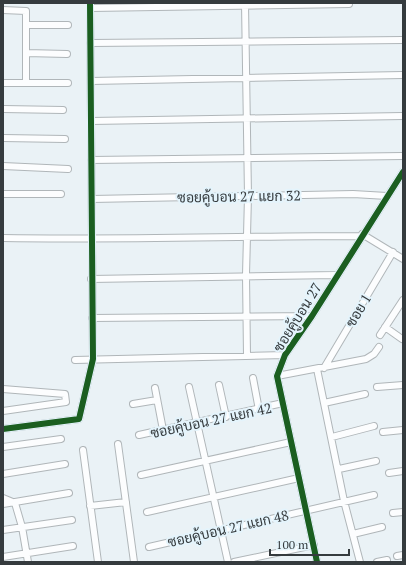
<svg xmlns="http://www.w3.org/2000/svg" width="406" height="565" font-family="'PT Serif',Sarabun,serif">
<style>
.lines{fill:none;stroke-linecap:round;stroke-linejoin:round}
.minor-casing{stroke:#b0b6b9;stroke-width:8}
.minor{stroke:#fcfdfe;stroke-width:6}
.cycleway-casing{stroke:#e4f4fc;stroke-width:8}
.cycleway{stroke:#1b5e20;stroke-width:6}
.labels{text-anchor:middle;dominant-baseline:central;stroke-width:4;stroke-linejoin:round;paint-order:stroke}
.street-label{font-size:14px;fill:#353b3e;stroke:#e4f4fc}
</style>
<rect width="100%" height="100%" fill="#eaf2f6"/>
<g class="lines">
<!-- minor casing -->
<g class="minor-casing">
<path id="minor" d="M245,3L248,196L246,275L247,356
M90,8L349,4
M3,10L26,11V83
M26,25H68
M90,43L403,40
M26,53L67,54
M91,81L403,75
M3,83H68
M3,109L63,110
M91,121L403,116
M3,138L65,139
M91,160L403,156
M3,166L68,169
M3,194H61
M92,199L353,194L387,196
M362,234L403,259
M3,238C122,240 242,236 361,236
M91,279L336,275
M92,318L312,316
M385,327L402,339
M380,335L403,300
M75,360L285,355
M324,368L393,252
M317,369L344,501L360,562
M277,376L366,359L374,354L379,347
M253,378L259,410
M219,385L226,417
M189,387L228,562
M377,387L403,385
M155,388L163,430
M3,389L65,394L66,402L3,411
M324,403L365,394
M133,404L157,400
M3,429L79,419L93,359L90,3
M383,432L403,430
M139,435L283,403
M332,437L374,426
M118,444L134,562
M3,447L61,439
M83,450L98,562
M339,469L376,461
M389,473L403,471
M3,474L65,464
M141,475L291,442
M3,498L15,503L22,527L28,562
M3,504L69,493
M90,506L126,502
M147,512L299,478
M393,513L403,512
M3,530L72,520
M353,534L382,527
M149,547L374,495
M397,556L403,555
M3,557L73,546
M234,562L314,545
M317,562L277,376L285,355L312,316L403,172
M377,562L387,560"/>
</g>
<!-- minor -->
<use href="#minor" class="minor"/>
<!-- cycleway casing -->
<g class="cycleway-casing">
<path id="cycleway" d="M3,429L79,419L93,359L90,3
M317,562L277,376L285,355L312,316L403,172"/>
</g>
<!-- cycleway -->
<use href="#cycleway" class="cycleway"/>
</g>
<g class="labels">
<!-- street labels -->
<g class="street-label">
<text transform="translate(239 196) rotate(-1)">ซอยคู้บอน 27 แยก 32</text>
<text transform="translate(358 310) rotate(-59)">ซอย 1</text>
<text transform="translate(297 317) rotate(-58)">ซอยคู้บอน 27</text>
<text transform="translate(211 420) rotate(-12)">ซอยคู้บอน 27 แยก 42</text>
<text transform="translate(228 528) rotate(-13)">ซอยคู้บอน 27 แยก 48</text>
</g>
</g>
<!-- border -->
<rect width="406" height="565" fill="none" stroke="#353b3e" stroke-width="8"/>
<!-- scale -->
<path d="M270 549v6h79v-6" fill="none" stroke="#353b3e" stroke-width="2"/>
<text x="276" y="549" font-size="12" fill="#353b3e" stroke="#e4f4fc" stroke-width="3" paint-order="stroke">100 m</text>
</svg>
